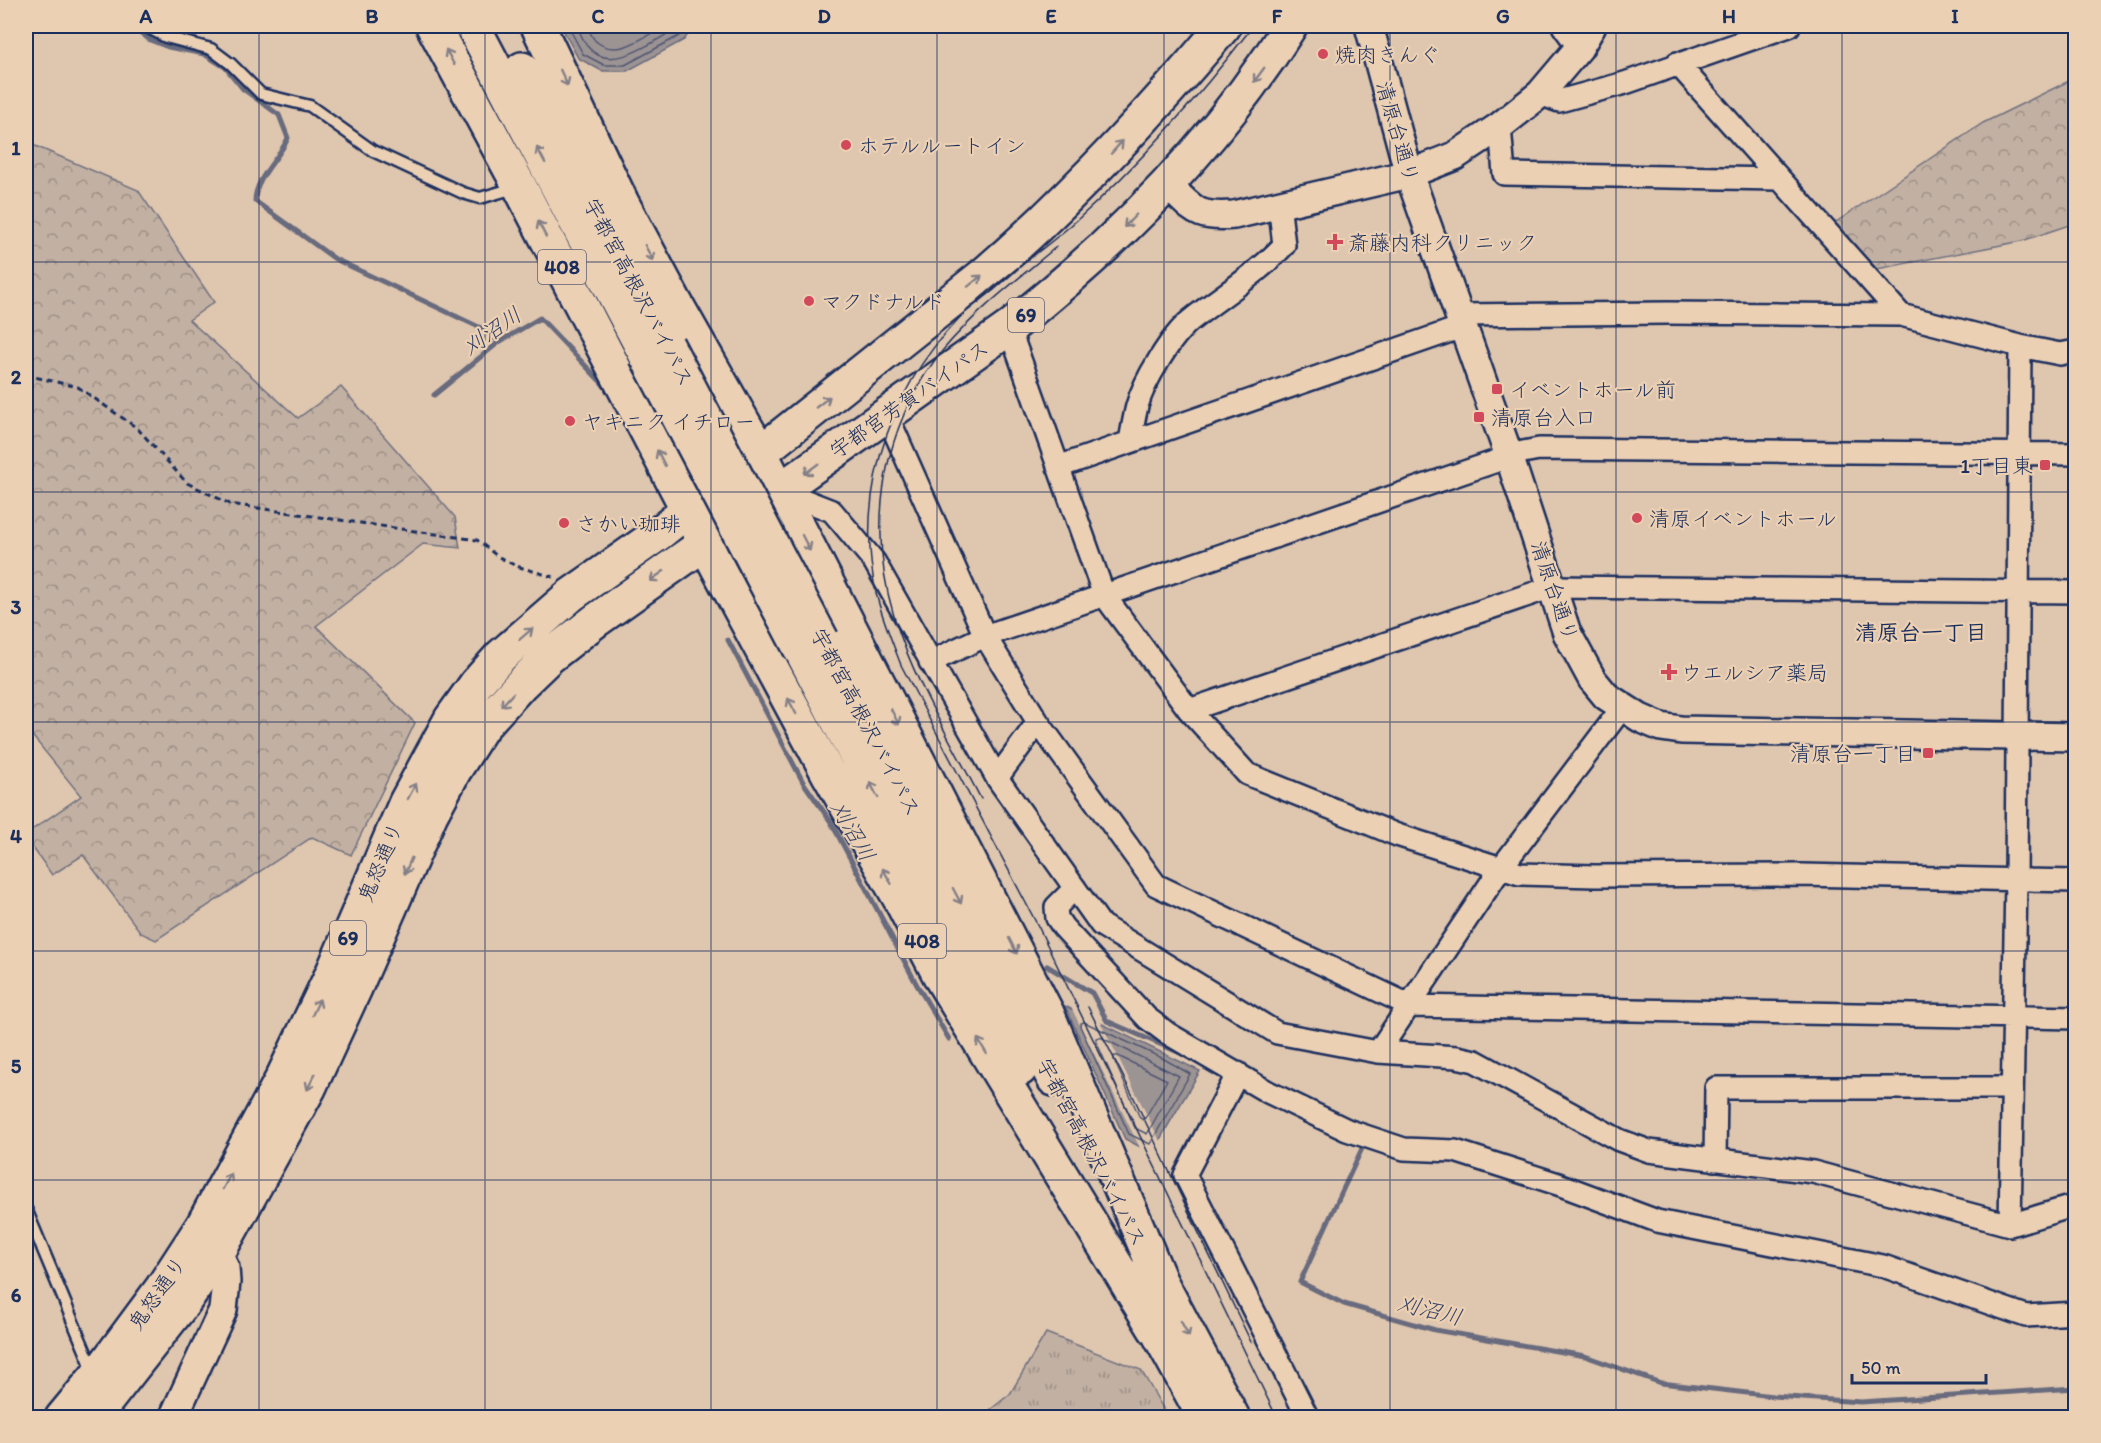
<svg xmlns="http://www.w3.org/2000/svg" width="2101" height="1443" font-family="Itim,'Klee One',sans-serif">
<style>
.forest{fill:url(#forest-crowns);stroke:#6e7080;stroke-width:1.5}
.park{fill:url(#park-tufts);stroke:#6e7080;stroke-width:1.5}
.water{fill:#9c9393;stroke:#686b7e;stroke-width:1.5}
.pier{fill:#dfc6ae}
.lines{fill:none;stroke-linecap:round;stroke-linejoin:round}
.shore{stroke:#4f5773;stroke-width:1.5}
.stream{stroke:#686b7e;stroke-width:5}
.service-casing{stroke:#1b2f5e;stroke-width:15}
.minor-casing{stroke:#1b2f5e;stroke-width:26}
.tertiary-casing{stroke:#1b2f5e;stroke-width:32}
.primary-casing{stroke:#1b2f5e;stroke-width:38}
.trunk-casing{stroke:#1b2f5e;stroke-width:38}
.path{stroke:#1b2f5e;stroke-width:3;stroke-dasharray:6 4.5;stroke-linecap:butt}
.service{stroke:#ecd0b3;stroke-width:10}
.minor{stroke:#ecd0b3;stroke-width:21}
.tertiary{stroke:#ecd0b3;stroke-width:27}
.primary{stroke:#ecd0b3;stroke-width:33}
.trunk{stroke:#ecd0b3;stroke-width:33}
.tram{stroke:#1b2f5e;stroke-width:1.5}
.trunk-bridge-casing{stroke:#1b2f5e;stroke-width:38;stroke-linecap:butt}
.trunk-bridge{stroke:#ecd0b3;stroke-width:33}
.oneway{stroke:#848088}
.grid{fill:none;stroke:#1b2f5e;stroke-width:1.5;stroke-opacity:0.55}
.poi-dot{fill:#d1495b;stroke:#ecd0b3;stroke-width:2}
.labels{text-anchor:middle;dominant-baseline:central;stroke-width:4.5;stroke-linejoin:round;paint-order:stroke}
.shield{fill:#ecd0b3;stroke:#5a5f78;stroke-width:1.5}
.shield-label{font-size:20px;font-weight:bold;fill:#1b2f5e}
.poi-label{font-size:21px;fill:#1b2f5e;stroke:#ecd0b3;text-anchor:start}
.street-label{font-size:21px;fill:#1b2f5e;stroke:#ecd0b3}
.water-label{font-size:22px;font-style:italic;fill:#354369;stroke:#ecd0b3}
.neighbourhood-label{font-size:22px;font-weight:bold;fill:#1b2f5e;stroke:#ecd0b3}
.neatline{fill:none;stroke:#1b2f5e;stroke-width:2}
.grid-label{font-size:20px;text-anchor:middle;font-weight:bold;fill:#1b2f5e}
</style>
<defs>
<pattern id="forest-crowns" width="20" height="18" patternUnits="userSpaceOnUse" patternTransform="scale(1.5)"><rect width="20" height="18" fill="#c2b0a2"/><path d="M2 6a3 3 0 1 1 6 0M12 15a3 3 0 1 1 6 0" fill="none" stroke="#9d9087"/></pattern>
<pattern id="park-tufts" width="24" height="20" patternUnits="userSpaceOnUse" patternTransform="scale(1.5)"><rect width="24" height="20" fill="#c2b0a2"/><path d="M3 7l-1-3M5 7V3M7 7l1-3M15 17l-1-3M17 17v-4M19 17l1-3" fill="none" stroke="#9d9087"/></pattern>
</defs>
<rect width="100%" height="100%" fill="#dfc6ae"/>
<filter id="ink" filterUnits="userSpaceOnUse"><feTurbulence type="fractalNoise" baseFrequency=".0167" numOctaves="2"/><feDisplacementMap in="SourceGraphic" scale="12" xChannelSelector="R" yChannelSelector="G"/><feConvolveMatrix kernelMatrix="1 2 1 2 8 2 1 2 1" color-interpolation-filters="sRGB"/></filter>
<g filter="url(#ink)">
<!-- forest -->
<path class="forest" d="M2075,78V223L2022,241L1877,269L1833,224L1983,123Z
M26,142L138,190L214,302L189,320L298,418L341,387L455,517L460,548L423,544L316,626L415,723L351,855L312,837L156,940L141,933L83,855L52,875L26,838V834L81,796L26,728Z"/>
<!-- park -->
<path class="park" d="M1046,1333L1141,1370L1168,1417H981L1010,1394Z"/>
<!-- water -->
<path class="water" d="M561,26H694L684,40L627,71H602L578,58Z
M1065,1006L1200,1071L1152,1153L1125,1139Z"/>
<!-- pier -->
<path class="pier" d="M1070,1005L1099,1019L1161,1143L1153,1156L1141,1150Z"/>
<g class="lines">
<!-- shore -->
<path class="shore" d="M568,26L583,54L604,65H625L679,36L687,26
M577,26C580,32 583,41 588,47C610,74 651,43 674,30L678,26
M587,26C590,31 592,39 597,42C618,59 645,36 664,26
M1084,1022L1164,1059L1190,1074L1150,1144L1129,1134L1080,1026L1081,1023Z
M1100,1037L1179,1076L1147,1134L1135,1128L1096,1041V1038Z
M1114,1056H1118L1167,1080L1144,1120L1140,1118L1114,1060Z"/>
<!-- stream -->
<path class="stream" d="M132,26L150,40L168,47L204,54L225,67L243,89L279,115L288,138C279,159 255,178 255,201L335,259L483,329L499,342
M434,395L499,342L540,318L602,383L610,394
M728,640L803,782L831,822L917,985L949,1039
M1047,966L1092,993L1107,1021L1187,1056
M1303,1120L1324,1130
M1365,1142L1300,1282L1344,1304L1435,1330L1585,1356L1661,1383L1773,1396L1861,1402L2076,1388"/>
<!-- service casing -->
<g class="service-casing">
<path id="service" d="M145,26L166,37L211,49L231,64L261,94L310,106L373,151L463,193L480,198L518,187
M26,1209L94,1372"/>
</g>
<!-- minor casing -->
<g class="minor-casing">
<path id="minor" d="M1563,26L1579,48
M1677,63L1901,315L2020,346L2060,354L2076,351
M1540,94L1559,101L1625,83L1789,26
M1500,126L1504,174L1778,179
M1458,315L1667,313L1901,315
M1009,328L1104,595L1189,710L1247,774L1397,835L1520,874L1595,876L1802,875L2076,881
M887,415L985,636L1038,722L1156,885L1411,1006L2076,1018
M1130,442C1132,430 1134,418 1137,406C1144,381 1171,336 1191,320C1222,295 1257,275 1284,245L1279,203
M1058,467L1462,327
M781,491L832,511L874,561L997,778L1101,925L1277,1033L1378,1052L1457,1057L1475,1061L1619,1140L1649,1151L1813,1172L2010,1225L2076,1205
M930,662L985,636L1523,452L1539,449L2076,454
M1189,710L1552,587L2076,592
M997,778L1038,722
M1075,888L1056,907L1057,918L1063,927L1147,1018L1167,1033L1268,1092L1347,1130L1404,1149L1455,1151L1558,1184L1657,1221L1883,1266L2026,1316L2076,1313
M1378,1052L1501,868L1622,708
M1238,1073L1185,1175L1308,1418
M1715,1160L1716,1088H2012
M2010,1225L2016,879L2020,346"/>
</g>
<!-- tertiary casing -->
<g class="tertiary-casing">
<path id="tertiary" d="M1369,26L1409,174L1509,456L1567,633L1592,679L1606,696L1640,718L1661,727L1681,730L2076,737
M1166,184C1195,209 1193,218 1234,215L1409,174L1455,156L1500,126L1540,94L1579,48L1592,26
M173,1418L223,1310L226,1282L225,1268L211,1238"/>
</g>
<!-- primary casing -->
<g class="primary-casing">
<path id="primary" d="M62,1418L96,1377L162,1288L203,1225L282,1079L333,972L406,802L451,719L476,684L501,656L571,595L658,534L981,277C1070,201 1149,115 1224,26
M93,1418L184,1302L219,1251L309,1088L355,988L431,814L454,771L482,727L522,683L549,657L595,621L1009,328C1117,243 1217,143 1290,26"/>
</g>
<!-- trunk casing -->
<g class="trunk-casing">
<path id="trunk" d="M433,26L520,187L718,568L828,773L899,897L941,978L1155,1329
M473,26L646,355
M538,26L622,203L676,304L760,452L1047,1013L1161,1283
M522,69L667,345
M822,640L1054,1079
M801,650L1020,1069
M1150,1262L1233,1418
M1145,1309L1205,1418"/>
</g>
<!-- path -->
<path class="path" d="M26,375L78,387L137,428L187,483L230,504L477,540L497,556L516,566L553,577"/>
<!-- service -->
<use href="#service" class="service"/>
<!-- minor -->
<use href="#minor" class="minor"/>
<!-- tertiary -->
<use href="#tertiary" class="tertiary"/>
<!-- primary -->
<use href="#primary" class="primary"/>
<!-- trunk -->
<use href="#trunk" class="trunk"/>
<!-- tram -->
<path class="tram" d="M1253,26C1200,95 1142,162 1077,220C1045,249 1008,273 975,303C895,375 853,485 876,593C882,618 892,641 901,665L1039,928L1277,1418
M981,799C922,686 857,593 889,459C899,420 917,381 943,350C976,311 1017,280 1056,247
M1088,1007L1135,1100L1251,1342"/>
<!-- trunk-bridge casing -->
<g class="trunk-bridge-casing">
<path id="trunk-bridge" d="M667,345L822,640
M646,355L801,650"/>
</g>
<!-- trunk-bridge -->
<use href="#trunk-bridge" class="trunk-bridge"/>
</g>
<!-- one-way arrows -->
<defs><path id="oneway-shaft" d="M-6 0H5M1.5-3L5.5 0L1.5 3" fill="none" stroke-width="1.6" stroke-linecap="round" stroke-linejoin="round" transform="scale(1.5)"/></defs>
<g class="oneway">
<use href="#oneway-shaft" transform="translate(450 57) rotate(-118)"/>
<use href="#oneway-shaft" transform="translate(1259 75) rotate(126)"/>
<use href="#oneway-shaft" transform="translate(564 78) rotate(65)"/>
<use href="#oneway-shaft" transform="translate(1117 147) rotate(-48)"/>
<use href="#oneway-shaft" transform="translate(541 155) rotate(-118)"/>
<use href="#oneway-shaft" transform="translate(1130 221) rotate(134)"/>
<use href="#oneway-shaft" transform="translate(542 229) rotate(-117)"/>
<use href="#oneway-shaft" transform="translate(649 253) rotate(62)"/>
<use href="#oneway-shaft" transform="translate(975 281) rotate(-39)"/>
<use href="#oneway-shaft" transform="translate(823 402) rotate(-38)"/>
<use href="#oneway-shaft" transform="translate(661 458) rotate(-117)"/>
<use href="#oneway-shaft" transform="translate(811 469) rotate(144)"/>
<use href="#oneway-shaft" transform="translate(806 543) rotate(63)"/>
<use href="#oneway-shaft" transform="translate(657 576) rotate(145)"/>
<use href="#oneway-shaft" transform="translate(526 634) rotate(-41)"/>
<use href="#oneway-shaft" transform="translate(507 700) rotate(132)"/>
<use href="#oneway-shaft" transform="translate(792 706) rotate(-118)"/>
<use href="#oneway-shaft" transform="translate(895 717) rotate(63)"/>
<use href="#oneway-shaft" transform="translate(874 790) rotate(-118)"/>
<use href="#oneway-shaft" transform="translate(412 791) rotate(-62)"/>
<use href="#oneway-shaft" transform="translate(408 866) rotate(113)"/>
<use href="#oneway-shaft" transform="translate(887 876) rotate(-120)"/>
<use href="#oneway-shaft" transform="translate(957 896) rotate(62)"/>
<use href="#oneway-shaft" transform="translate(1013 946) rotate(63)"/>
<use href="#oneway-shaft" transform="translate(316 1007) rotate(-65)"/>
<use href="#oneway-shaft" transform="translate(982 1046) rotate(-121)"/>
<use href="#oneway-shaft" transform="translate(311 1082) rotate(116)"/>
<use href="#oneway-shaft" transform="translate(227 1181) rotate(-62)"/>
<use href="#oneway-shaft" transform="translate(1185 1329) rotate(62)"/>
</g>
</g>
<!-- grid -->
<path class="grid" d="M259,26V1418M485,26V1418M711,26V1418M937,26V1418M1164,26V1418M1390,26V1418M1616,26V1418M1842,26V1418M26,262H2076M26,492H2076M26,722H2076M26,951H2076M26,1180H2076"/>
<!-- markers -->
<g class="poi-dot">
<circle cx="1323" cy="54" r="6"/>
<circle cx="846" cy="145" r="6"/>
<path d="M1332 233h6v6h6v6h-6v6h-6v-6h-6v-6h6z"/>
<circle cx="809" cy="301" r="6"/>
<rect x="1491" y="383" width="12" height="12" rx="3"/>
<rect x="1473" y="411" width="12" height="12" rx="3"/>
<circle cx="570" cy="421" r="6"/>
<rect x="2039" y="459" width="12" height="12" rx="3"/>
<circle cx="1637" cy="518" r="6"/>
<circle cx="564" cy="523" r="6"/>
<path d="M1666 663h6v6h6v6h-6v6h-6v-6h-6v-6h6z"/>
<rect x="1922" y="747" width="12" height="12" rx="3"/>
</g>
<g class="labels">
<!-- shield labels -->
<g class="shield">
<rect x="538" y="250" width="48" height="34" rx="4.5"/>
<rect x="1008" y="298" width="36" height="34" rx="4.5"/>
<rect x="330" y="921" width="36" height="34" rx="4.5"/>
<rect x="898" y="924" width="48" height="34" rx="4.5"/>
</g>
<g class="shield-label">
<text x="562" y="267">408</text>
<text x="1026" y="315">69</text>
<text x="348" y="938">69</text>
<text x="922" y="941">408</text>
</g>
<!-- poi labels -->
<g class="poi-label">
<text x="1335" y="54">焼肉きんぐ</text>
<text x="858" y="145">ホテルルートイン</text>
<text x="1348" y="242">斎藤内科クリニック</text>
<text x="821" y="301">マクドナルド</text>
<text x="1509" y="389">イベントホール前</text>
<text x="1491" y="417">清原台入口</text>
<text x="582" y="421">ヤキニク イチロー</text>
<text x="2033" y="465" text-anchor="end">1丁目東</text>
<text x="1649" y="518">清原イベントホール</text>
<text x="576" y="523">さかい珈琲</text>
<text x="1681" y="672">ウエルシア薬局</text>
<text x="1916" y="753" text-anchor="end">清原台一丁目</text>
</g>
<!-- street labels -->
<g class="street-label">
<text transform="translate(1398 132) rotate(74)">清原台通り</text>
<text transform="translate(639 292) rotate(62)">宇都宮高根沢バイパス</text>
<text transform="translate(909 399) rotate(-35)">宇都宮芳賀バイパス</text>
<text transform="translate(1555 591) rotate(71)">清原台通り</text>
<text transform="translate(866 722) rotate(62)">宇都宮高根沢バイパス</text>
<text transform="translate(380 862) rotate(-67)">鬼怒通り</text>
<text transform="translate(1092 1152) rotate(62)">宇都宮高根沢バイパス</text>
<text transform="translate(157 1293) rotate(-55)">鬼怒通り</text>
</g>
<!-- water labels -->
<g class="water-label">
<text transform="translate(492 331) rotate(-35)">刈沼川</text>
<text transform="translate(853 831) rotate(60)">刈沼川</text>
<text transform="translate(1430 1310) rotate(14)">刈沼川</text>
</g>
<!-- neighbourhood labels -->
<g class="neighbourhood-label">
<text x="1921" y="632">清原台一丁目</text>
</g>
</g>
<!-- margin -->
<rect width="2101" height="1443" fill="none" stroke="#ecd0b3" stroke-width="66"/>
<!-- scale -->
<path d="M1852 1374v9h134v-9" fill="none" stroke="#1b2f5e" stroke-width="3"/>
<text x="1861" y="1374" font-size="18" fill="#1b2f5e" stroke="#ecd0b3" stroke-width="4.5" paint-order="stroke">50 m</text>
<rect x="33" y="33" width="2035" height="1377" class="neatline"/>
<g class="grid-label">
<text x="146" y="23">A</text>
<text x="372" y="23">B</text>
<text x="598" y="23">C</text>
<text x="824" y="23">D</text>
<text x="1051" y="23">E</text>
<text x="1277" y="23">F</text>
<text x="1503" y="23">G</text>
<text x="1729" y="23">H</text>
<text x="1955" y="23">I</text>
<text x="16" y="155">1</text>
<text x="16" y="384">2</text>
<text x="16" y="614">3</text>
<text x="16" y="843">4</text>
<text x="16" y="1073">5</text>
<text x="16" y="1302">6</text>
</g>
</svg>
